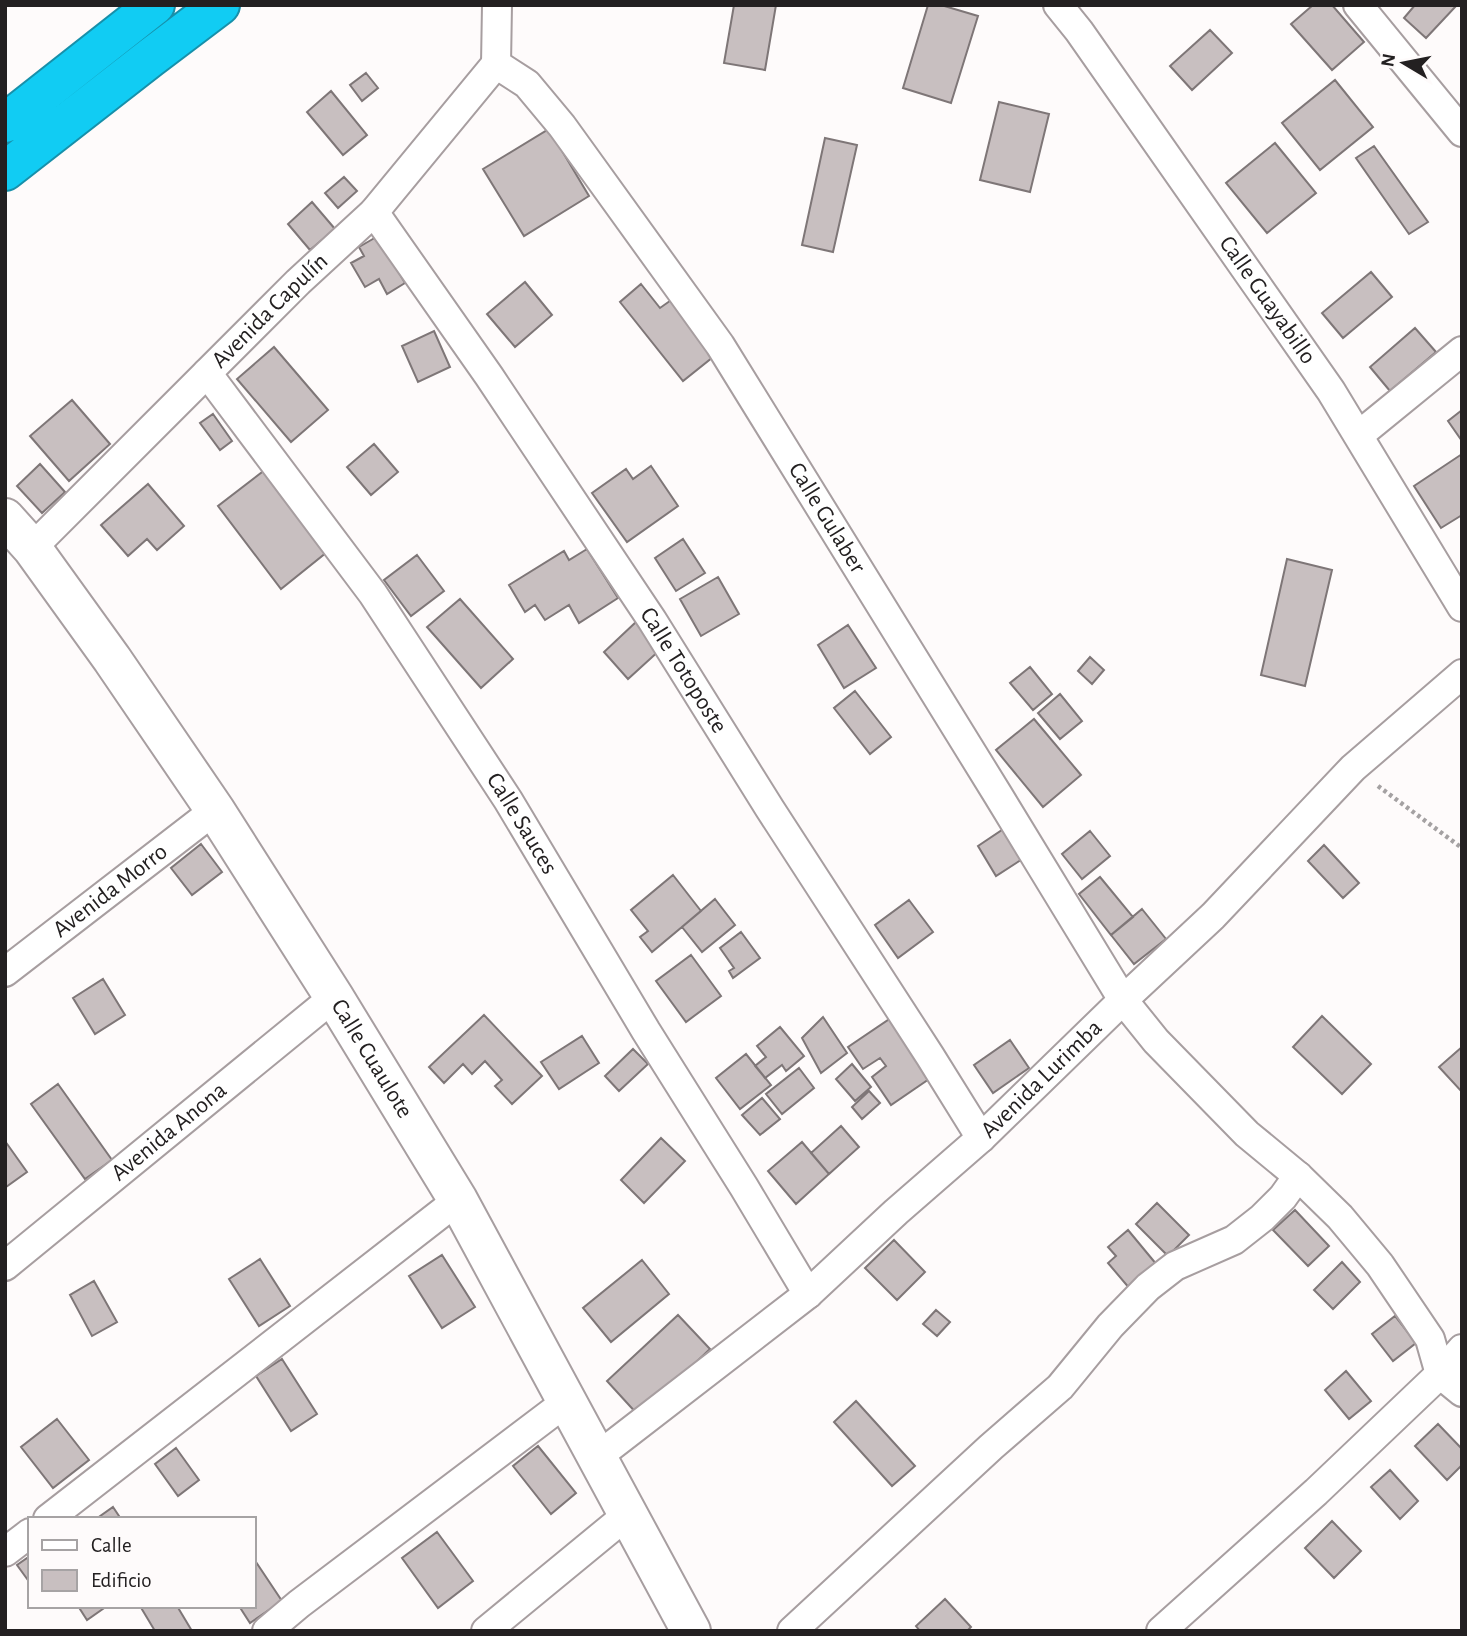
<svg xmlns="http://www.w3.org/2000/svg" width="1467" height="1636" font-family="'Alegreya Sans',sans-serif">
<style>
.building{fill:#c8bfc0;stroke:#7e7677;stroke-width:2}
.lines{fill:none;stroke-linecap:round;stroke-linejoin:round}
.street-casing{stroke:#a79ea0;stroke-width:32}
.secondary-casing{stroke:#a79ea0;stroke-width:42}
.highway-casing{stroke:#1790aa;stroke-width:42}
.path{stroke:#a4a1a2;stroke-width:4.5;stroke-dasharray:3.5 3.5;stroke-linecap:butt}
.street{stroke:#fff;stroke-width:28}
.secondary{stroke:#fff;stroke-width:38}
.highway{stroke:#11ccf3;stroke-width:38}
.labels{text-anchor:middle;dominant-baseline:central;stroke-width:5;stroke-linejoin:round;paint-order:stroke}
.street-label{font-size:24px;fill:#232021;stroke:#fefbfb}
</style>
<rect width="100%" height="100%" fill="#fefbfb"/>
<!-- building -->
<path class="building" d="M734,5H776L765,70L724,63Z
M928,5H941L978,16L951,103L903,88Z
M1313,5H1332L1364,42L1332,70L1291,24Z
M1415,5H1457L1426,38L1404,18Z
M1210,30L1232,53L1192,90L1170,66Z
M366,73L378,88L362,101L350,85Z
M1335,80L1373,127L1320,170L1282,123Z
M331,91L367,135L343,155L307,112Z
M999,102L1049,114L1030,192L980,180Z
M549,129L589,196L524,236L483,169Z
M825,138L857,145L833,252L802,245Z
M1275,143L1316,193L1267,233L1226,183Z
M1374,146L1428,222L1409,234L1356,158Z
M344,177L357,191L338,208L325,193Z
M312,202L335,229L310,250L288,224Z
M378,236L405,283L387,294L379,279L365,287L351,263L364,256L359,247Z
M1371,272L1392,297L1343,338L1322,313Z
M525,282L552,315L515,347L487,314Z
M641,284L660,308L674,298L718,353L683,381L620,302Z
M1415,328L1436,352L1390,391L1370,367Z
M434,331L450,367L418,382L402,346Z
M274,347L328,410L291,442L237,379Z
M72,400L110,444L69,481L30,436Z
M1462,410V441L1448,421Z
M213,414L232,441L220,450L200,423Z
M374,444L398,472L371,495L347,467Z
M1462,454V515L1441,528L1414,486Z
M40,464L65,492L42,513L17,486Z
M270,466L332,548L281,589L218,506Z
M651,466L678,506L627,542L592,493L626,469L633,479Z
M148,484L184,526L157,550L147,539L128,556L101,525Z
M683,539L705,573L676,591L655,558Z
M587,549L618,598L579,623L569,605L545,620L535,605L525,612L509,585L564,551L569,560Z
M417,555L444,591L411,616L384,580Z
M1287,559L1332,570L1305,686L1261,675Z
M718,577L739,614L701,636L680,599Z
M460,599L513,659L481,688L427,627Z
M636,622L661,649L628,679L604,652Z
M848,625L876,668L844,688L818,645Z
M1090,657L1104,670L1092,684L1078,671Z
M1030,667L1052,694L1033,710L1010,683Z
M855,691L891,737L870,754L834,708Z
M1060,694L1082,721L1060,739L1038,713Z
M1034,719L1081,775L1043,807L996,750Z
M1005,828L1024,858L996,876L978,846Z
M1090,831L1110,856L1082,879L1062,854Z
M201,844L222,872L192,895L171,868Z
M1324,845L1359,883L1343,898L1308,861Z
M673,875L701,911L652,952L640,937L648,931L631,910Z
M1100,877L1133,917L1111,935L1079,894Z
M715,899L735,925L702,952L682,927Z
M909,900L933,932L898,958L875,925Z
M1142,909L1166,939L1134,964L1111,935Z
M741,932L760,958L733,978L729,971L734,968L720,948Z
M691,955L721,996L686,1022L656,981Z
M103,979L125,1015L95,1034L73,998Z
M484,1015L542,1076L512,1104L495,1086L502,1080L485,1061L472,1074L463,1064L444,1083L429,1067Z
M1322,1016L1371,1064L1342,1094L1293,1047Z
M823,1017L847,1053L821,1073L802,1038Z
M891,1018L932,1077L891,1105L872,1077L886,1066L880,1058L863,1069L848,1047Z
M780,1027L804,1056L786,1071L782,1065L765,1078L755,1066L766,1057L757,1046Z
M582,1036L599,1063L559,1089L541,1062Z
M1010,1040L1029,1068L993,1093L974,1065Z
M1462,1047V1092L1439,1067Z
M633,1049L648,1064L619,1091L605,1076Z
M746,1054L771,1085L740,1109L716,1078Z
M852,1064L871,1087L855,1101L836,1079Z
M799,1068L814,1088L782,1114L766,1094Z
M58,1084L112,1160L85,1179L31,1104Z
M869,1091L880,1103L862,1119L852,1107Z
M762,1098L780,1119L760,1135L742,1115Z
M841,1126L859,1147L829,1174L811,1153Z
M661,1138L685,1161L644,1203L621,1180Z
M5,1141L27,1172L6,1187L5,1185Z
M802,1142L829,1174L796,1204L768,1171Z
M1157,1203L1189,1235L1168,1256L1136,1224Z
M1295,1210L1329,1246L1308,1266L1273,1230Z
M1128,1230L1157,1265L1130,1289L1108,1263L1116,1256L1108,1247Z
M894,1240L925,1272L897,1300L865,1268Z
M442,1255L475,1307L442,1328L409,1276Z
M260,1259L290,1306L259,1326L229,1279Z
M642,1260L669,1294L611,1342L583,1308Z
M1342,1262L1360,1282L1333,1309L1314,1290Z
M94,1281L117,1322L92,1336L70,1295Z
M936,1310L950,1322L937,1336L923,1324Z
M678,1315L710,1349L639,1416L607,1381Z
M1395,1316L1416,1343L1393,1361L1372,1334Z
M282,1359L317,1414L291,1431L256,1376Z
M1346,1371L1371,1401L1349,1419L1325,1390Z
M856,1401L915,1466L892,1486L834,1422Z
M57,1419L89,1460L53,1488L21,1447Z
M1438,1424L1462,1449V1465L1447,1480L1415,1446Z
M538,1446L576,1493L551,1514L513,1466Z
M176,1448L199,1480L178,1496L155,1464Z
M1390,1470L1418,1501L1400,1519L1371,1487Z
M113,1507L121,1519H96Z
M1332,1521L1361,1551L1334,1578L1305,1548Z
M437,1532L473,1581L438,1608L402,1558Z
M30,1556V1583L17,1565Z
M254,1559L282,1601L250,1623L239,1606H254Z
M945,1599L971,1627L967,1631H920L916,1626Z
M78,1606H107L87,1620Z
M140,1606H177L192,1631H155Z"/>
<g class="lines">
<!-- street casing -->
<g class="street-casing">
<g id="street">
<path id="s1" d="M1058,5L1079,31L1331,391L1462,607"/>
<path d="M1358,5L1462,132"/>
<path id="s2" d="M496,64L527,84L562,126L720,345L998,795L1123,1000L1156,1041L1247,1134L1298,1176L1340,1217L1380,1265L1430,1339L1440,1374L1462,1392"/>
<path d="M496,64L497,5"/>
<path id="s3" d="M374,212L489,376L652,620L770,809L930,1056L981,1138"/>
<path id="s4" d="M207,373L373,594L508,800L646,1031L744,1187L808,1294"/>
<path d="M1359,435L1462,351"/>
<path id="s5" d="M32,548L298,282L374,212L496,64"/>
<path id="s6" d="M5,972L215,810"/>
<path id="s7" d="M5,1266L334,997"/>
<path id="s8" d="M597,1457L808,1294L896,1212L981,1138L1123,1000L1213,916L1353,768L1462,674"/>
<path d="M48,1519L458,1200"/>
<path d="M5,1552L30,1533"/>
<path d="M267,1631L299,1604L566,1402"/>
<path d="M486,1631L627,1515"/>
<path d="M792,1631L991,1447L1060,1387L1110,1326L1148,1287L1175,1266L1234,1240L1262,1218L1283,1197L1298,1176"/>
<path d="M1161,1631L1316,1492L1440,1374L1462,1349"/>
</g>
</g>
<!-- secondary casing -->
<g class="secondary-casing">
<g id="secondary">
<path id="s9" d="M5,518L32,548L112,659L215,810L334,997L458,1200L691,1631"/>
</g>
</g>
<!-- highway casing -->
<g class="highway-casing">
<path id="highway" d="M5,123L155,5
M5,171L150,58L220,5"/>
</g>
<!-- path -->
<path class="path" d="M1378,786L1462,848"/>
<!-- street -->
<use href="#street" class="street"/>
<!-- secondary -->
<use href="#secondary" class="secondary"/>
<!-- highway -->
<use href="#highway" class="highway"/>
</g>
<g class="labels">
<!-- street labels -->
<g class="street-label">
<text stroke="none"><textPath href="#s1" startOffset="362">Calle Guayabillo</textPath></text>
<text stroke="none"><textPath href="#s5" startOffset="336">Avenida Capulín</textPath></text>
<text stroke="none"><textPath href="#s2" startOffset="565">Calle Gulaber</textPath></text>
<text stroke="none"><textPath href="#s3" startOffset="553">Calle Totoposte</textPath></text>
<text stroke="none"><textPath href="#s4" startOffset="550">Calle Sauces</textPath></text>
<text stroke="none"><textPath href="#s6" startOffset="133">Avenida Morro</textPath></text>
<text stroke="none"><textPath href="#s9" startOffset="654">Calle Cuaulote</textPath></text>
<text stroke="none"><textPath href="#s8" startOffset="584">Avenida Lurimba</textPath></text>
<text stroke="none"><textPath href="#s7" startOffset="212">Avenida Anona</textPath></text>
</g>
</g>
<!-- border -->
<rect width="1467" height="1636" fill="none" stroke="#232021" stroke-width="14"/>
<!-- legend -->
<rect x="28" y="1517" width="228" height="91" fill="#fefbfb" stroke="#a6a3a4" stroke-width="2"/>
<rect x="42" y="1540" width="35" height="10" fill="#ffffff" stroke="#a6a3a4" stroke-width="2"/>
<text x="91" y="1552" font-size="21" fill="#232021">Calle</text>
<rect x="42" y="1570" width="35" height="21" fill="#c8bfc0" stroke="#a6a3a4" stroke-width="2"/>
<text x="91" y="1587" font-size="21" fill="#232021">Edificio</text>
<!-- north arrow -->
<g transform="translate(1404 63) rotate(280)" stroke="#fefbfb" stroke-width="5" paint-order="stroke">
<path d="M0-5L12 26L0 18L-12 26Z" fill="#232021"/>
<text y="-10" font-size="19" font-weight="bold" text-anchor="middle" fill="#232021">N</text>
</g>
</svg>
